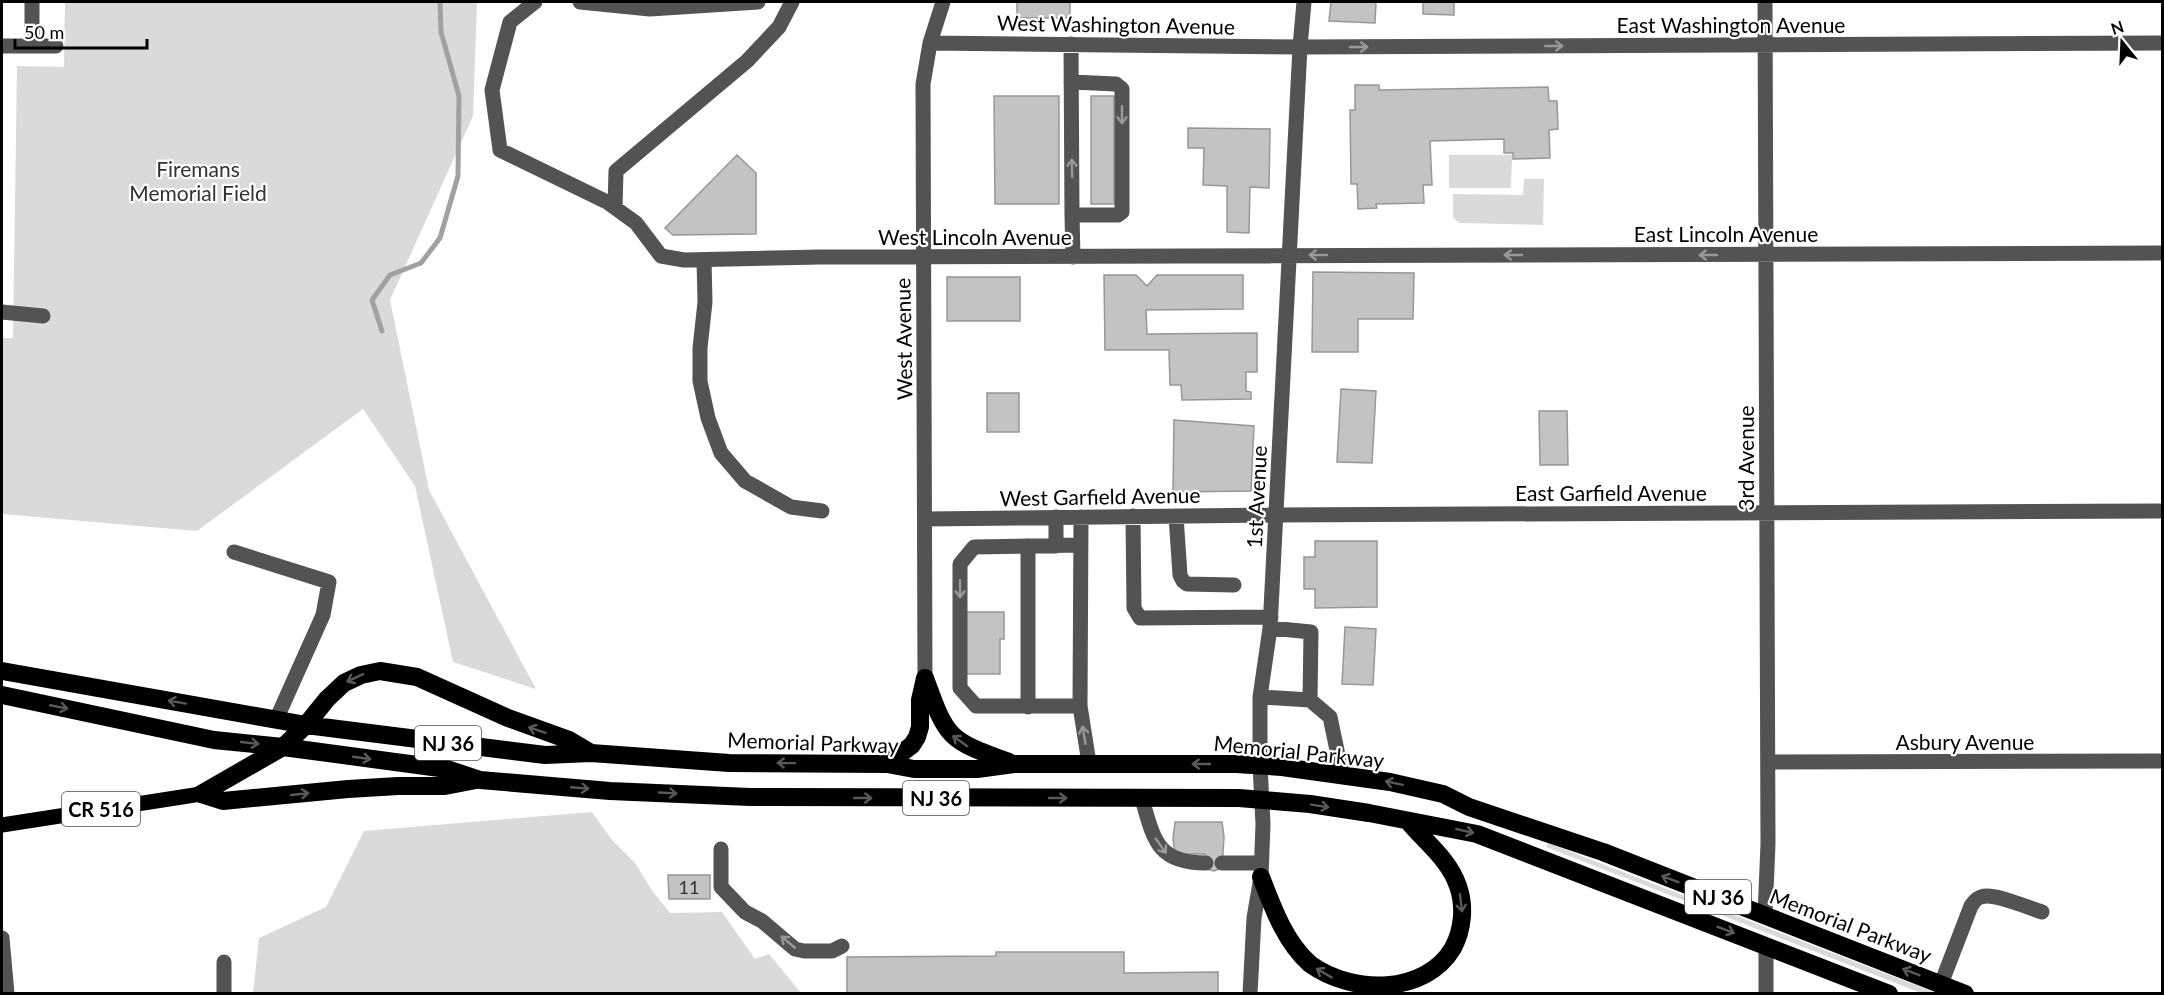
<svg xmlns="http://www.w3.org/2000/svg" width="2164" height="995" font-family="Lato,sans-serif">
<style>
.green{fill:#dadada}
.lines{fill:none;stroke-linecap:round;stroke-linejoin:round}
.stream{stroke:#a1a1a1;stroke-width:5}
.building{fill:#c3c3c3;stroke:#979797;stroke-width:1.5}
.minor{stroke:#535353;stroke-width:15}
.major{stroke:#000;stroke-width:15}
.highway{stroke:#000;stroke-width:18}
.oneway{stroke:#989898}
.oneway2{stroke:#595959}
.labels{text-anchor:middle;dominant-baseline:central;stroke-width:4.5;stroke-linejoin:round;paint-order:stroke}
.number-label{font-size:18px;fill:#313131}
.shield{fill:#fff;stroke:#4c4c4c;stroke-width:1.5}
.shield-label{font-size:20px;font-weight:bold;fill:#000}
.street-label{font-size:21px;fill:#000;stroke:#fff}
.park-label{font-size:21px;fill:#313131;stroke:#fff}
</style>
<rect width="100%" height="100%" fill="#fff"/>
<!-- green -->
<path class="green" d="M65,2H477L473,116L390,300L429,490L536,689L453,662L415,486L363,409L197,531L2,514V338H13L17,66L64,67Z
M1449,155H1512L1511,188H1449Z
M1524,179H1544L1543,225L1459,223L1453,217V194L1523,195Z
M592,812L611,839L635,863L653,892L670,913L722,912L755,959L769,954L801,993H253L259,938L326,907L364,831Z
M1548,843L1936,993H1921L1546,847Z"/>
<g class="lines">
<!-- stream -->
<path class="stream" d="M382,331L372,300L390,275L421,263L440,238L458,176L459,96L441,32L440,2"/>
</g>
<!-- building -->
<path class="building" d="M1017,2H1070V18H1017Z
M1331,2H1376L1375,23L1329,21Z
M1423,2H1454V15L1423,14Z
M1355,85H1379V90L1548,87L1549,101H1557L1558,129L1549,130L1550,158L1513,159V153H1504V139L1430,141L1432,185H1423L1424,203L1376,204L1377,208L1358,209L1357,184H1351L1350,110H1355Z
M994,96H1059V204H995Z
M1091,96H1114V204H1091Z
M1188,128L1270,129L1269,188L1250,187L1249,233L1227,232V186L1203,185L1204,148H1188Z
M737,155L756,173V234L673,235L665,228Z
M1313,272L1414,273L1413,319H1358V352H1312Z
M1104,275H1136L1147,286L1157,275H1243V309L1146,310L1147,334L1257,333V372H1246V391L1251,392V399L1182,400L1181,385H1170L1169,350H1105Z
M947,277H1020V321H947Z
M1341,389L1376,391L1372,463L1337,462Z
M987,393H1019V432H987Z
M1539,411H1567L1568,465H1540Z
M1174,420L1254,426L1251,491L1173,492Z
M1315,541H1377V607L1315,608V589H1304V557H1315Z
M964,612H1004V639H1000V674H964Z
M1345,627L1376,629L1373,685L1342,684Z
M1175,822H1222L1224,837L1222,868L1214,871L1206,869L1205,854H1175L1173,838Z
M668,875H710V899H669Z
M996,952H1124V973L1218,972V994H847V957L996,956Z"/>
<g class="lines">
<!-- minor -->
<path class="minor" d="M32,2V46
M535,2L510,22L492,90L500,150L607,202L636,223L661,256L684,260L820,257L2162,253
M580,2L650,9L758,2
M930,43L1300,47L2162,43
M1071,44L1072,215H1118L1122,212V89L1116,84L1071,82
M2,46H56
M615,207L616,171L747,61L779,27L792,2
M1072,215L1073,257
M704,260L705,302L700,348V381L708,418L721,453L745,481L791,507L822,511
M2,312L43,316
M1133,516L1134,608L1140,618L1271,617
M1176,516L1180,575L1183,581L1187,584L1234,585
M1081,517L1080,706L1089,763
M925,519L1276,515L2162,511
M1056,546V517
M234,552L329,582L323,615L276,720
M1270,628L1311,632L1310,700L1330,717L1342,774
M925,678L923,84L930,43L943,2
M1260,697L1310,700
M1080,706H976L960,688V564L974,547L1080,545
M1028,707V546
M1768,762L2162,761
M1142,799C1154,840 1157,863 1206,863
M721,849V887L745,912L762,921L795,949L804,951H832L842,946
M1222,863H1261
M1765,915L1768,844L1765,2
M2,938L7,994
M1941,984L1971,906C1974,902 1976,898 1981,897C1994,892 2028,908 2042,912
M224,994V962
M1250,994L1254,918L1261,877L1263,824L1260,765V697L1270,628L1300,47L1304,2
M1766,994V946"/>
<!-- major -->
<path class="major" d="M2,825L201,794"/>
<!-- highway -->
<path class="highway" d="M2,671L306,725L545,755L591,753L729,763L887,764L914,769H977L1014,764H1236L1282,767L1390,782L1443,794L1469,807L1603,852L1965,994
M925,678C947,739 948,740 1009,762
M2,695L214,740L283,747L447,769L480,780L610,791L750,797L1239,798L1310,804L1369,813L1477,834L1889,994
M887,764L912,745L917,737L920,727V700L925,678
M201,794L283,747L306,725L327,699L344,683L361,675L380,671L417,677L508,718L569,740L591,753
M201,794L223,801L348,789L398,786H445L476,780
M1261,877C1273,908 1285,942 1310,964C1353,995 1425,995 1453,948C1463,929 1465,906 1458,886C1449,859 1425,842 1408,821"/>
</g>
<!-- one-way arrows -->
<defs><path id="oneway-shaft" d="M-6 0H5M1.5-3L5.5 0L1.5 3" fill="none" stroke-width="1.6" stroke-linecap="round" stroke-linejoin="round" transform="scale(1.5)"/></defs>
<g class="oneway">
<use href="#oneway-shaft" transform="translate(1554 46)"/>
<use href="#oneway-shaft" transform="translate(1359 47)"/>
<use href="#oneway-shaft" transform="translate(1122 115) rotate(90)"/>
<use href="#oneway-shaft" transform="translate(1072 168) rotate(-91)"/>
<use href="#oneway-shaft" transform="translate(1318 255) rotate(180)"/>
<use href="#oneway-shaft" transform="translate(1513 255) rotate(180)"/>
<use href="#oneway-shaft" transform="translate(1708 255) rotate(180)"/>
<use href="#oneway-shaft" transform="translate(960 589) rotate(90)"/>
<use href="#oneway-shaft" transform="translate(1084 735) rotate(-100)"/>
<use href="#oneway-shaft" transform="translate(1161 846) rotate(55)"/>
<use href="#oneway-shaft" transform="translate(788 942) rotate(-140)"/>
</g>
<g class="oneway2">
<use href="#oneway-shaft" transform="translate(355 678) rotate(155)"/>
<use href="#oneway-shaft" transform="translate(177 702) rotate(-170)"/>
<use href="#oneway-shaft" transform="translate(59 707) rotate(11)"/>
<use href="#oneway-shaft" transform="translate(537 730) rotate(-161)"/>
<use href="#oneway-shaft" transform="translate(960 741) rotate(-145)"/>
<use href="#oneway-shaft" transform="translate(250 743) rotate(6)"/>
<use href="#oneway-shaft" transform="translate(362 758) rotate(8)"/>
<use href="#oneway-shaft" transform="translate(786 763) rotate(-179)"/>
<use href="#oneway-shaft" transform="translate(1201 764) rotate(-180)"/>
<use href="#oneway-shaft" transform="translate(1394 783) rotate(-168)"/>
<use href="#oneway-shaft" transform="translate(580 788) rotate(5)"/>
<use href="#oneway-shaft" transform="translate(668 793) rotate(3)"/>
<use href="#oneway-shaft" transform="translate(300 794) rotate(-6)"/>
<use href="#oneway-shaft" transform="translate(863 798)"/>
<use href="#oneway-shaft" transform="translate(1058 798)"/>
<use href="#oneway-shaft" transform="translate(1320 806) rotate(9)"/>
<use href="#oneway-shaft" transform="translate(1465 831) rotate(13)"/>
<use href="#oneway-shaft" transform="translate(1670 879) rotate(-159)"/>
<use href="#oneway-shaft" transform="translate(1461 903) rotate(83)"/>
<use href="#oneway-shaft" transform="translate(1726 930) rotate(21)"/>
<use href="#oneway-shaft" transform="translate(1911 972) rotate(-159)"/>
<use href="#oneway-shaft" transform="translate(1324 973) rotate(-150)"/>
</g>
<g class="labels">
<!-- number labels -->
<g class="number-label">
<text x="689" y="887">11</text>
</g>
<!-- shield labels -->
<g class="shield">
<rect x="415" y="726" width="66" height="34" rx="4.5"/>
<rect x="903" y="781" width="66" height="34" rx="4.5"/>
<rect x="62" y="792" width="78" height="34" rx="4.5"/>
<rect x="1685" y="880" width="66" height="34" rx="4.5"/>
</g>
<g class="shield-label">
<text x="448" y="743">NJ 36</text>
<text x="936" y="798">NJ 36</text>
<text x="101" y="809">CR 516</text>
<text x="1718" y="897">NJ 36</text>
</g>
<!-- street labels -->
<g class="street-label">
<text transform="translate(1116 24) rotate(1)">West Washington Avenue</text>
<text x="1731" y="24">East Washington Avenue</text>
<text x="1726" y="233">East Lincoln Avenue</text>
<text x="975" y="236">West Lincoln Avenue</text>
<text transform="translate(903 339) rotate(-91)">West Avenue</text>
<text transform="translate(1745 458) rotate(-90)">3rd Avenue</text>
<text x="1611" y="492">East Garfield Avenue</text>
<text transform="translate(1100 496) rotate(-1)">West Garfield Avenue</text>
<text transform="translate(1256 497) rotate(-87)">1st Avenue</text>
<text x="1965" y="741">Asbury Avenue</text>
<text transform="translate(813 742) rotate(2)">Memorial Parkway</text>
<text transform="translate(1299 751) rotate(6)">Memorial Parkway</text>
<text transform="translate(1851 925) rotate(21)">Memorial Parkway</text>
</g>
<!-- park labels -->
<g class="park-label">
<text x="198" y="168">Firemans<tspan x="198" dy="24">Memorial Field</tspan></text>
</g>
</g>
<!-- border -->
<rect width="2164" height="995" fill="none" stroke="#000000" stroke-width="6"/>
<!-- north arrow -->
<g transform="translate(2122 42) rotate(342)" stroke="#ffffff" stroke-width="4.5" paint-order="stroke">
<path d="M0-4.5L10 22L0 15L-10 22Z" fill="#000000"/>
<text y="-9" font-size="16" font-weight="bold" text-anchor="middle" fill="#000000">N</text>
</g>
<!-- scale -->
<path d="M15 39v9h132v-9" fill="none" stroke="#000000" stroke-width="3"/>
<text x="24" y="39" font-size="18" fill="#000000" stroke="#ffffff" stroke-width="4.5" paint-order="stroke">50 m</text>
</svg>
